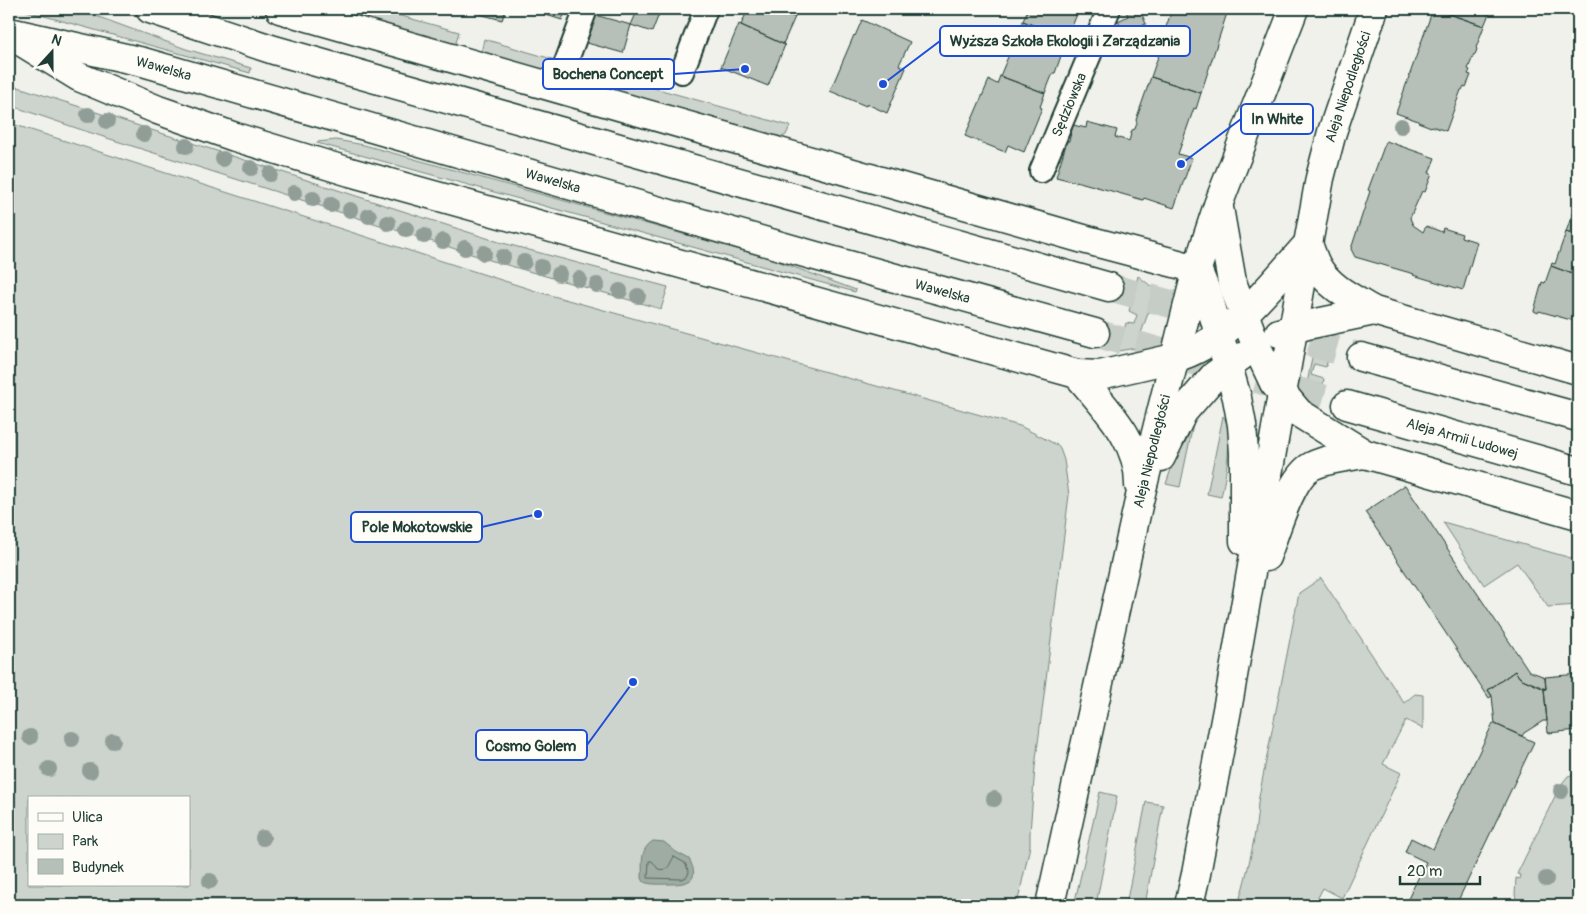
<svg xmlns="http://www.w3.org/2000/svg" width="1587" height="914" font-family="Pangolin,sans-serif">
<style>
.green{fill:#cdd3cd;stroke:#768880;fill-rule:evenodd}
.water{fill:#9faca4;stroke:#6c8077}
.lines{fill:none;stroke-linecap:round;stroke-linejoin:round}
.shore{stroke:#526961;stroke-width:1}
.building{fill:#b6bfb8;stroke:#1f3d34}
.primary-tunnel{stroke:#c6cdc6;stroke-width:28;stroke-dasharray:28 14;stroke-linecap:butt}
.minor-casing{stroke:#1f3d34;stroke-width:26}
.secondary-casing{stroke:#1f3d34;stroke-width:31}
.primary-casing{stroke:#1f3d34;stroke-width:31}
.minor{stroke:#fdfcf7;stroke-width:22}
.secondary{stroke:#fdfcf7;stroke-width:28}
.primary{stroke:#fdfcf7;stroke-width:28}
.tree{fill:#909e97}
.labels{text-anchor:middle;dominant-baseline:central;stroke-width:4;stroke-linejoin:round;paint-order:stroke}
.street-label{font-size:14px;fill:#1f3d34;stroke:#fdfcf7}
.leader{fill:none;stroke:#1d4ed8;stroke-width:2}
.callout-dot{fill:#1d4ed8;stroke:#fdfcf7;stroke-width:2}
.callout{fill:#fdfcf7;stroke:#1d4ed8;stroke-width:2}
.callout-label{font-size:15px;text-anchor:middle;font-weight:bold;fill:#1f3d34}
</style>
<rect width="100%" height="100%" fill="#f0f1eb"/>
<filter id="ink" filterUnits="userSpaceOnUse"><feTurbulence type="fractalNoise" baseFrequency=".02" numOctaves="2"/><feDisplacementMap in="SourceGraphic" scale="10" xChannelSelector="R" yChannelSelector="G"/><feConvolveMatrix kernelMatrix="1 2 1 2 8 2 1 2 1" color-interpolation-filters="sRGB"/></filter>
<g filter="url(#ink)">
<!-- green -->
<path class="green" d="M19,9H77L186,49L251,68L250,73Z
M361,9H376L459,32L455,46L359,18Z
M484,39L552,59L556,68L555,74L481,53Z
M579,67L790,126L786,135L782,137L569,77L570,72Z
M9,84L499,242L668,287L661,309L493,261L85,131L9,105Z
M9,123L539,292L1020,426L1059,446L1064,460L1069,495L1035,767L1030,833V846L1017,905H9ZM29,798H189V885H29Z
M336,140L364,145L400,155L769,258L856,290L855,292L317,143V142Z
M1138,276L1156,290L1136,348L1118,351L1126,323L1134,324L1137,315L1129,311Z
M1332,339L1326,367L1314,364L1311,375L1324,379L1319,405L1305,394L1315,342Z
M1223,416C1235,430 1225,480 1221,497L1207,494Z
M1193,425L1180,487L1166,484L1174,460Z
M1443,522L1578,560V605L1548,607L1517,563L1484,585Z
M1321,578L1404,703L1415,694L1423,695V729L1406,720L1383,764L1401,773L1342,898L1323,888L1314,905H1238C1247,874 1257,835 1258,802L1299,593Z
M1578,773V905H1518L1515,895L1516,878L1519,879L1520,875L1517,874L1560,786L1568,776Z
M1100,792L1117,796L1096,905H1074Z
M1146,802L1163,805L1145,905H1126Z"/>
<!-- water -->
<path class="water" d="M653,841L664,842L676,852L689,859C701,881 688,884 669,884C661,884 651,885 644,882L642,878C643,862 639,850 653,841Z"/>
<g class="lines">
<!-- shore -->
<path class="shore" d="M674,857L685,863L689,872L687,877L682,879L648,878L649,861H652L658,869C670,872 669,863 674,857Z"/>
</g>
<!-- building -->
<path class="building" d="M480,9H506L502,20L479,14Z
M527,9H566L562,20Z
M638,9H675L673,14L661,9L652,32L631,25Z
M748,9H773L795,17L783,44L741,25Z
M773,9H798L795,17Z
M1028,9H1079L1067,39L1023,21Z
M1125,9H1150L1141,12L1146,24L1135,28L1139,39L1127,44L1118,21L1128,16Z
M1175,9H1230V10H1228L1201,93L1151,77L1163,42L1161,41L1172,10L1174,11Z
M1433,9L1484,26L1476,48L1477,49L1475,55L1474,54L1468,69L1470,70L1468,74L1471,75L1466,87L1464,86L1462,90H1461L1446,131L1432,126L1431,127L1418,122V121L1396,113Z
M1436,9H1491L1484,26Z
M595,15L631,25L623,53L587,43Z
M862,20L910,42L899,65L906,68L887,113L867,104L866,106L830,91L854,35L855,36Z
M1023,21L1067,39L1055,73H1053L1045,93L1000,76Z
M739,24L785,45L768,86L721,67Z
M1000,76L1045,93L1040,107L1042,108L1024,152L1008,145L1005,152L965,136L989,80L997,84Z
M1151,77L1201,93L1196,109L1194,108L1178,154L1192,158L1174,208L1144,198L1143,200L1076,181V182L1056,177L1067,141H1069L1073,125L1086,128L1087,122L1117,130L1115,137L1129,141L1132,130L1135,129L1137,123L1136,120Z
M1386,141L1435,158L1429,173L1432,174L1425,192L1422,191L1410,218L1413,225L1423,232L1426,226L1442,232L1443,228L1462,234L1461,237L1477,242L1463,290L1413,275L1414,274L1355,257L1351,249L1370,191L1368,190Z
M1578,197V236L1566,232Z
M1566,232L1578,236V276L1551,266L1552,263L1555,264Z
M1551,266L1578,276V322L1539,311L1538,313L1534,311L1542,282L1545,283Z
M1405,485L1529,671L1545,677L1546,689L1520,678L1515,671L1488,690L1492,696L1489,698L1365,512Z
M1515,671L1520,678L1544,689L1547,721H1543L1524,733L1522,736L1495,724L1492,696L1488,690Z
M1578,674V730L1548,733L1544,689H1546L1545,677Z
M1493,723L1534,742L1456,905H1405L1426,862L1405,852L1411,838L1433,849Z"/>
<g class="lines">
<!-- primary-tunnel -->
<path class="primary-tunnel" d="M1109,287L1211,315
M1269,331L1361,357
M1095,333L1347,405"/>
<!-- minor casing -->
<g class="minor-casing">
<g id="minor">
<path d="M682,72L706,9"/>
<path d="M556,89L586,9"/>
<path id="s1" d="M1041,171L1109,9"/>
</g>
</g>
<!-- secondary casing -->
<g class="secondary-casing">
<g id="secondary">
<path d="M280,9L1087,240L1197,269"/>
<path d="M9,34L79,77L158,110L235,137L350,172L1077,374L1100,375L1174,358C1228,344 1271,284 1308,244"/>
<path d="M1219,208L1232,282L1256,345L1274,383L1299,413L1365,454L1578,515"/>
<path d="M1308,244C1311,251 1313,259 1317,266C1328,287 1354,299 1374,311L1578,370"/>
<path d="M1197,269L1209,299L1237,398L1242,425L1244,453V541"/>
<path d="M1279,333L1307,325L1374,311"/>
<path d="M1077,374C1104,407 1140,440 1139,485"/>
<path d="M1161,457L1183,412L1215,375L1240,357"/>
<path d="M1266,557C1275,534 1290,477 1312,466C1328,458 1347,457 1365,454"/>
<path id="s2" d="M1050,905L1139,501L1197,269L1218,205L1294,9"/>
<path id="s3" d="M1189,905L1196,874L1229,699L1308,244L1320,178L1332,132L1374,9"/>
</g>
</g>
<!-- primary casing -->
<g class="primary-casing">
<g id="primary">
<path d="M150,9L274,50L1109,287"/>
<path id="s4" d="M9,32L143,62L812,255L1095,333"/>
<path d="M1361,357L1578,417"/>
<path id="s5" d="M1347,405L1578,471"/>
</g>
</g>
<!-- minor -->
<use href="#minor" class="minor"/>
<!-- secondary -->
<use href="#secondary" class="secondary"/>
<!-- primary -->
<use href="#primary" class="primary"/>
</g>
<!-- trees -->
<g class="tree">
<circle cx="88" cy="115" r="8"/>
<circle cx="107" cy="121" r="8"/>
<circle cx="1401" cy="126" r="8"/>
<circle cx="144" cy="134" r="8"/>
<circle cx="186" cy="146" r="8"/>
<circle cx="223" cy="159" r="8"/>
<circle cx="251" cy="168" r="8"/>
<circle cx="270" cy="174" r="8"/>
<circle cx="294" cy="193" r="8"/>
<circle cx="313" cy="199" r="8"/>
<circle cx="331" cy="205" r="8"/>
<circle cx="350" cy="210" r="8"/>
<circle cx="369" cy="216" r="8"/>
<circle cx="388" cy="223" r="8"/>
<circle cx="406" cy="229" r="8"/>
<circle cx="424" cy="236" r="8"/>
<circle cx="443" cy="241" r="8"/>
<circle cx="465" cy="248" r="8"/>
<circle cx="484" cy="253" r="8"/>
<circle cx="503" cy="257" r="8"/>
<circle cx="524" cy="262" r="8"/>
<circle cx="541" cy="267" r="8"/>
<circle cx="559" cy="274" r="8"/>
<circle cx="579" cy="279" r="8"/>
<circle cx="597" cy="285" r="8"/>
<circle cx="620" cy="291" r="8"/>
<circle cx="638" cy="296" r="8"/>
<circle cx="30" cy="737" r="8"/>
<circle cx="72" cy="739" r="8"/>
<circle cx="113" cy="741" r="8"/>
<circle cx="49" cy="769" r="8"/>
<circle cx="90" cy="771" r="8"/>
<circle cx="1561" cy="791" r="8"/>
<circle cx="994" cy="799" r="8"/>
<circle cx="263" cy="838" r="8"/>
<circle cx="1546" cy="879" r="8"/>
<circle cx="210" cy="881" r="8"/>
</g>
</g>
<g class="labels">
<!-- street labels -->
<g class="street-label">
<text stroke="none"><textPath href="#s4" startOffset="159">Wawelska</textPath></text>
<text stroke="none"><textPath href="#s3" startOffset="834">Aleja Niepodległości</textPath></text>
<text stroke="none"><textPath href="#s1" startOffset="72">Sędziowska</textPath></text>
<text stroke="none"><textPath href="#s4" startOffset="564">Wawelska</textPath></text>
<text stroke="none"><textPath href="#s4" startOffset="969">Wawelska</textPath></text>
<text stroke="none"><textPath href="#s5" startOffset="120">Aleja Armii Ludowej</textPath></text>
<text stroke="none"><textPath href="#s2" startOffset="465">Aleja Niepodległości</textPath></text>
</g>
</g>
<!-- callouts -->
<path class="leader" d="M883 84L940 41M745 69L674 74M1181 164L1241 119M538 514L482 527M633 682L587 745"/>
<g class="callout-dot">
<circle cx="883" cy="84" r="5"/>
<circle cx="745" cy="69" r="5"/>
<circle cx="1181" cy="164" r="5"/>
<circle cx="538" cy="514" r="5"/>
<circle cx="633" cy="682" r="5"/>
</g>
<g class="callout">
<rect x="940" y="26" width="250" height="30" rx="5"/>
<rect x="543" y="59" width="131" height="30" rx="5"/>
<rect x="1241" y="104" width="72" height="30" rx="5"/>
<rect x="351" y="512" width="131" height="30" rx="5"/>
<rect x="476" y="730" width="111" height="30" rx="5"/>
</g>
<g class="callout-label">
<text x="1065" y="46">Wyższa Szkoła Ekologii i Zarządzania</text>
<text x="608" y="79">Bochena Concept</text>
<text x="1277" y="124">In White</text>
<text x="417" y="532">Pole Mokotowskie</text>
<text x="531" y="751">Cosmo Golem</text>
</g>
<!-- margin -->
<rect width="1587" height="914" fill="none" stroke="#fdfcf7" stroke-width="30"/>
<rect x="15" y="15" width="1557" height="884" fill="none" stroke="#1f3d34" stroke-width="2" filter="url(#ink)"/>
<!-- legend -->
<rect x="28" y="796" width="162" height="90" fill="#fdfcf7" stroke="#a4b0a9"/>
<rect x="38" y="813" width="25" height="8" fill="#fdfcf7" stroke="#a4b0a9"/>
<text x="72" y="822" font-size="15" fill="#1f3d34">Ulica</text>
<rect x="38" y="834" width="25" height="15" fill="#cdd3cd" stroke="#a4b0a9"/>
<text x="72" y="846" font-size="15" fill="#1f3d34">Park</text>
<rect x="38" y="859" width="25" height="15" fill="#b6bfb8" stroke="#a4b0a9"/>
<text x="72" y="872" font-size="15" fill="#1f3d34">Budynek</text>
<!-- north arrow -->
<g transform="translate(52 52) rotate(21)" stroke="#fdfcf7" stroke-width="4" paint-order="stroke">
<path d="M0-4L9 19L0 12L-9 19Z" fill="#1f3d34"/>
<text y="-8" font-size="14" font-weight="bold" text-anchor="middle" fill="#1f3d34">N</text>
</g>
<!-- scale -->
<path d="M1400 876v8h80v-8" fill="none" stroke="#1f3d34" stroke-width="2.5"/>
<text x="1407" y="876" font-size="15" fill="#1f3d34" stroke="#fdfcf7" stroke-width="4" paint-order="stroke">20 m</text>
</svg>
